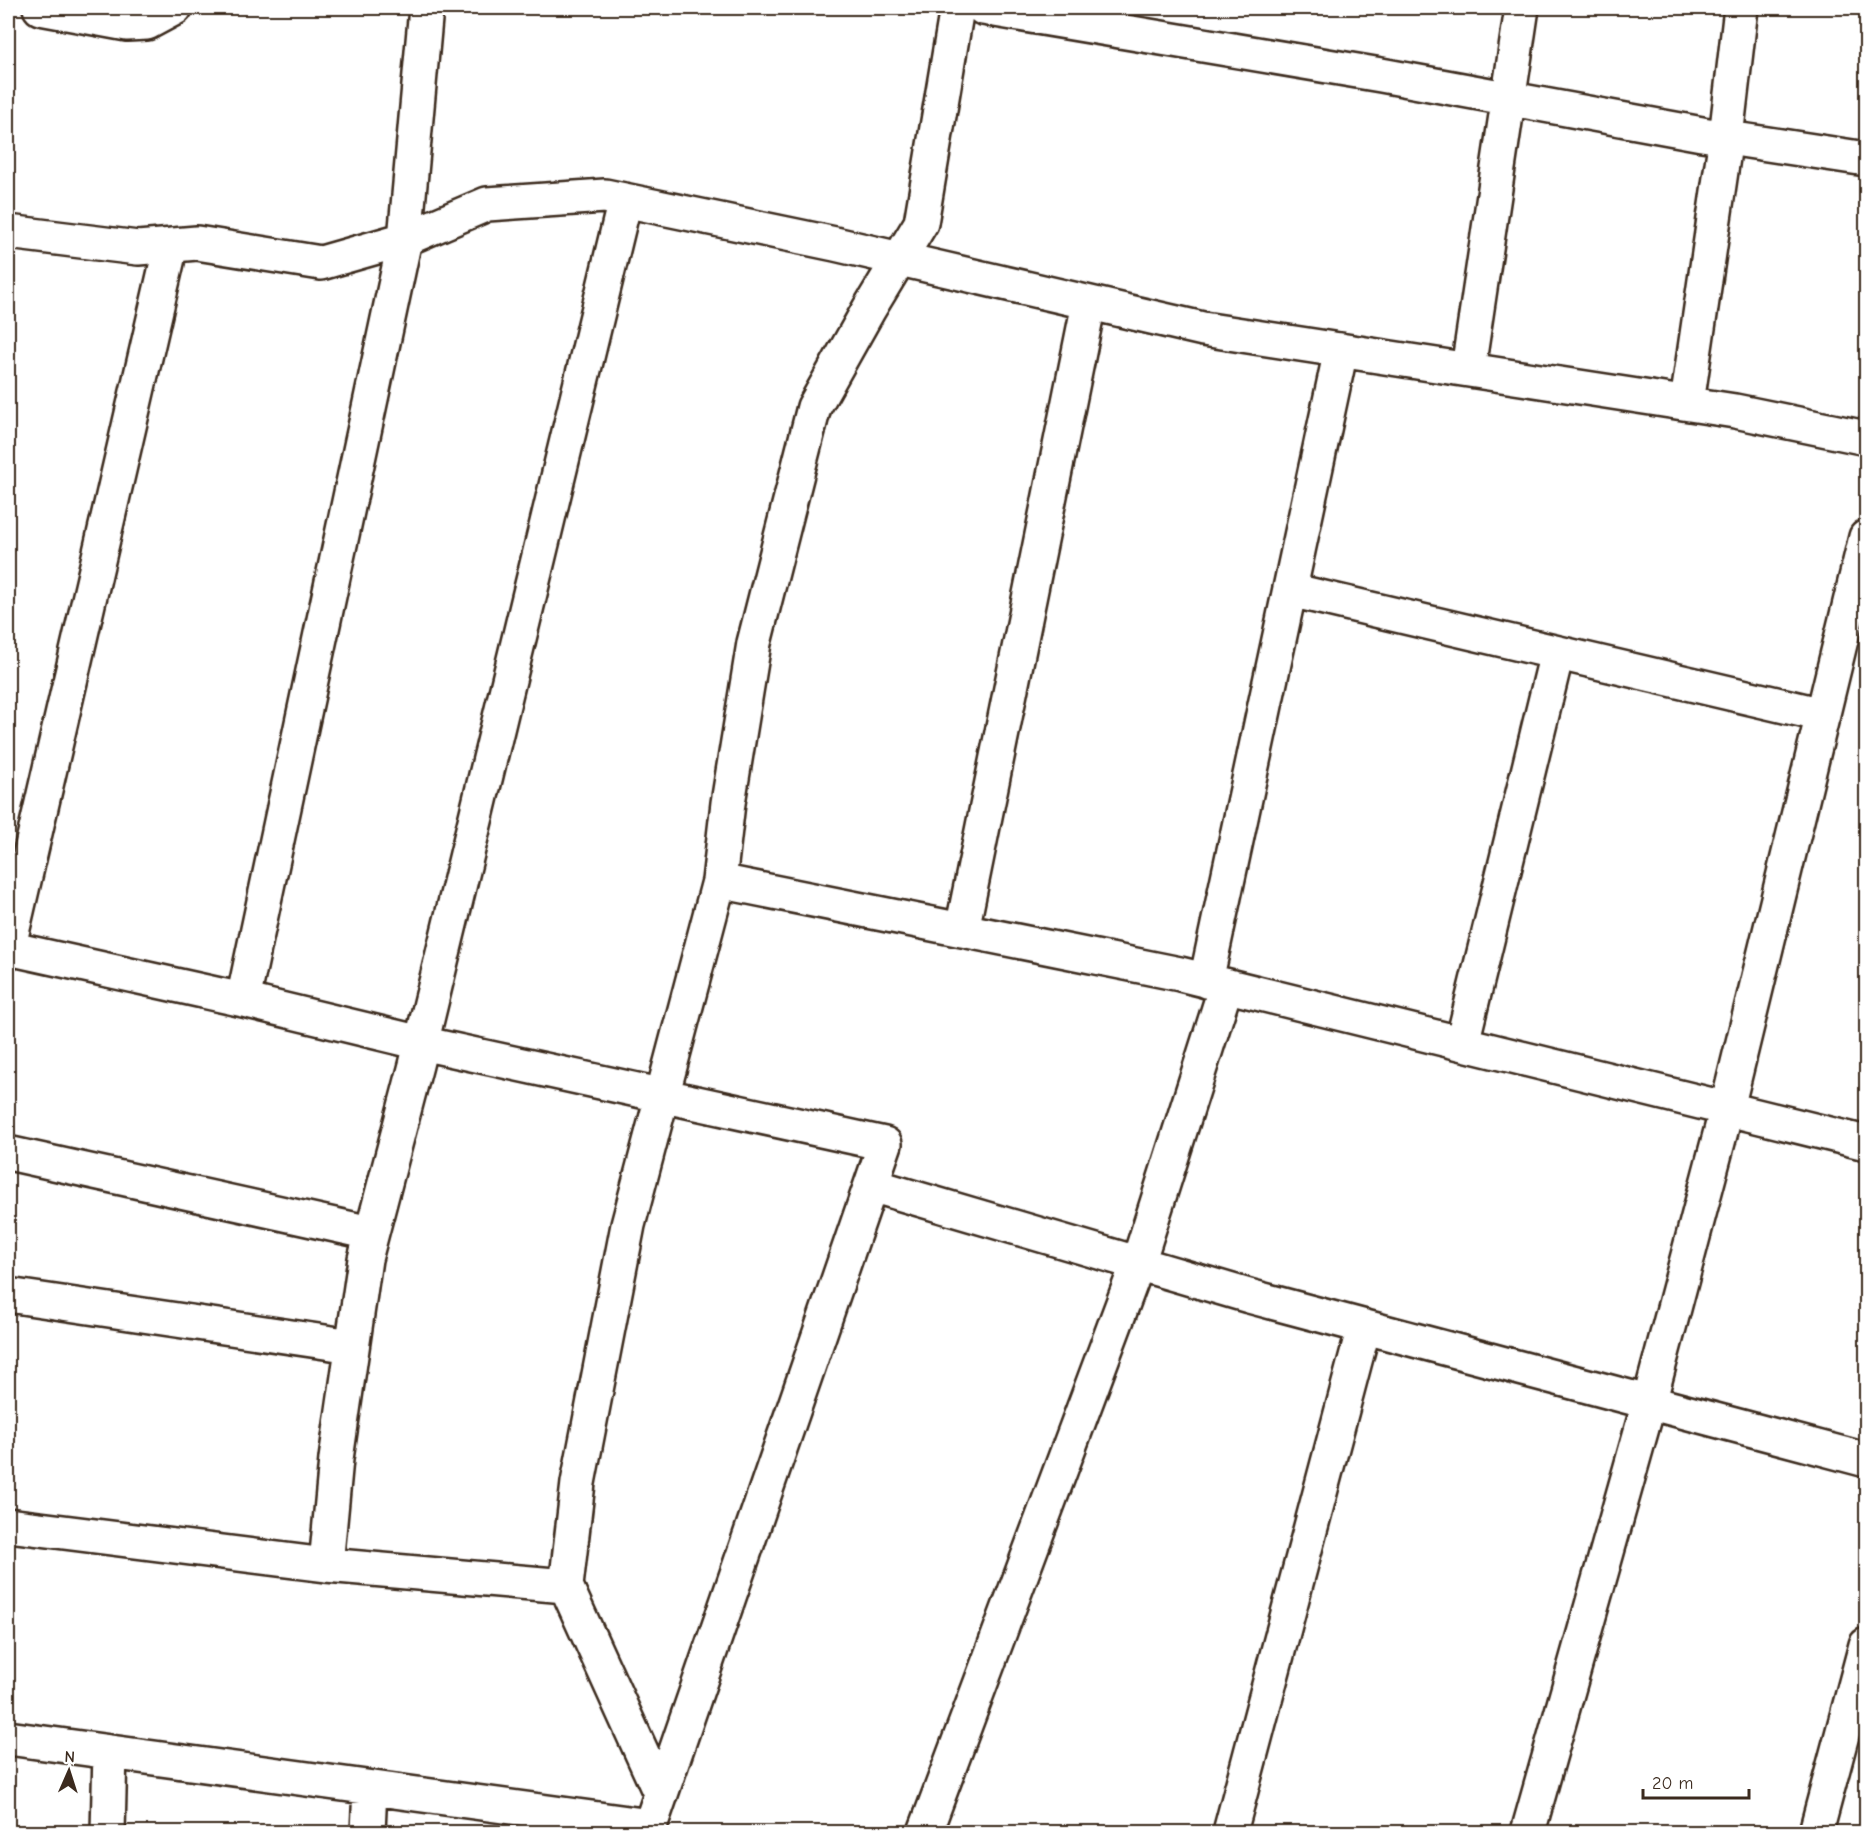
<svg xmlns="http://www.w3.org/2000/svg" width="1874" height="1840" font-family="'Comic Neue',sans-serif">
<style>
.lines{fill:none;stroke-linecap:round;stroke-linejoin:round}
.minor-casing{stroke:#3b2a1e;stroke-width:38}
.minor{stroke:#fff;stroke-width:33}
</style>
<rect width="100%" height="100%" fill="#fff"/>
<filter id="ink" filterUnits="userSpaceOnUse"><feTurbulence type="fractalNoise" baseFrequency=".0167" numOctaves="2"/><feDisplacementMap in="SourceGraphic" scale="12" xChannelSelector="R" yChannelSelector="G"/><feConvolveMatrix kernelMatrix="1 2 1 2 8 2 1 2 1" color-interpolation-filters="sRGB"/></filter>
<g filter="url(#ink)">
<g class="lines">
<!-- minor casing -->
<g class="minor-casing">
<path id="minor" d="M40,8L127,24L147,23L175,8
M983,8L1381,75L1702,134L1866,159
M8,232L138,248L197,243L321,263L405,239L487,204L605,196L835,244L1203,329L1735,411L1866,438
M1468,369L1522,8
M1687,403L1726,137L1741,8
M1290,590L1823,715
M719,881L1180,974L1866,1143
M962,930L1089,303
M8,948L243,1000L421,1043L885,1144L648,1832
M8,950L171,245
M1206,981L1341,350
M243,1000L405,239L426,8
M1462,1043L1557,653
M8,1153L371,1233
M871,1185L1249,1296L1866,1460
M8,1295L352,1346
M8,1525L326,1565L566,1586
M326,1565L336,1459L365,1259L416,1065L625,200
M8,1738L650,1826
M661,1795L566,1586L578,1483L628,1225L719,881L728,803L754,643L814,407L869,309L921,223L957,8
M108,1832L110,1752
M368,1832L370,1788
M925,1832L1138,1263L1226,986
M1230,1832L1364,1327
M1528,1832L1649,1403L1727,1108L1866,537
M1816,1832L1866,1645"/>
</g>
<!-- minor -->
<use href="#minor" class="minor"/>
</g>
</g>
<!-- margin -->
<rect width="1874" height="1840" fill="none" stroke="#fff" stroke-width="30"/>
<rect x="15" y="15" width="1844" height="1810" fill="none" stroke="#3b2a1e" stroke-width="2" filter="url(#ink)"/>
<!-- north arrow -->
<g transform="translate(69 1771) rotate(3)" stroke="#ffffff" stroke-width="4.5" paint-order="stroke">
<path d="M0-4.5L10 22L0 15L-10 22Z" fill="#3b2a1e"/>
<text y="-9" font-size="16" font-weight="bold" text-anchor="middle" fill="#3b2a1e">N</text>
</g>
<!-- scale -->
<path d="M1643 1789v9h106v-9" fill="none" stroke="#3b2a1e" stroke-width="3"/>
<text x="1652" y="1789" font-size="18" fill="#3b2a1e" stroke="#ffffff" stroke-width="4.5" paint-order="stroke">20 m</text>
</svg>
